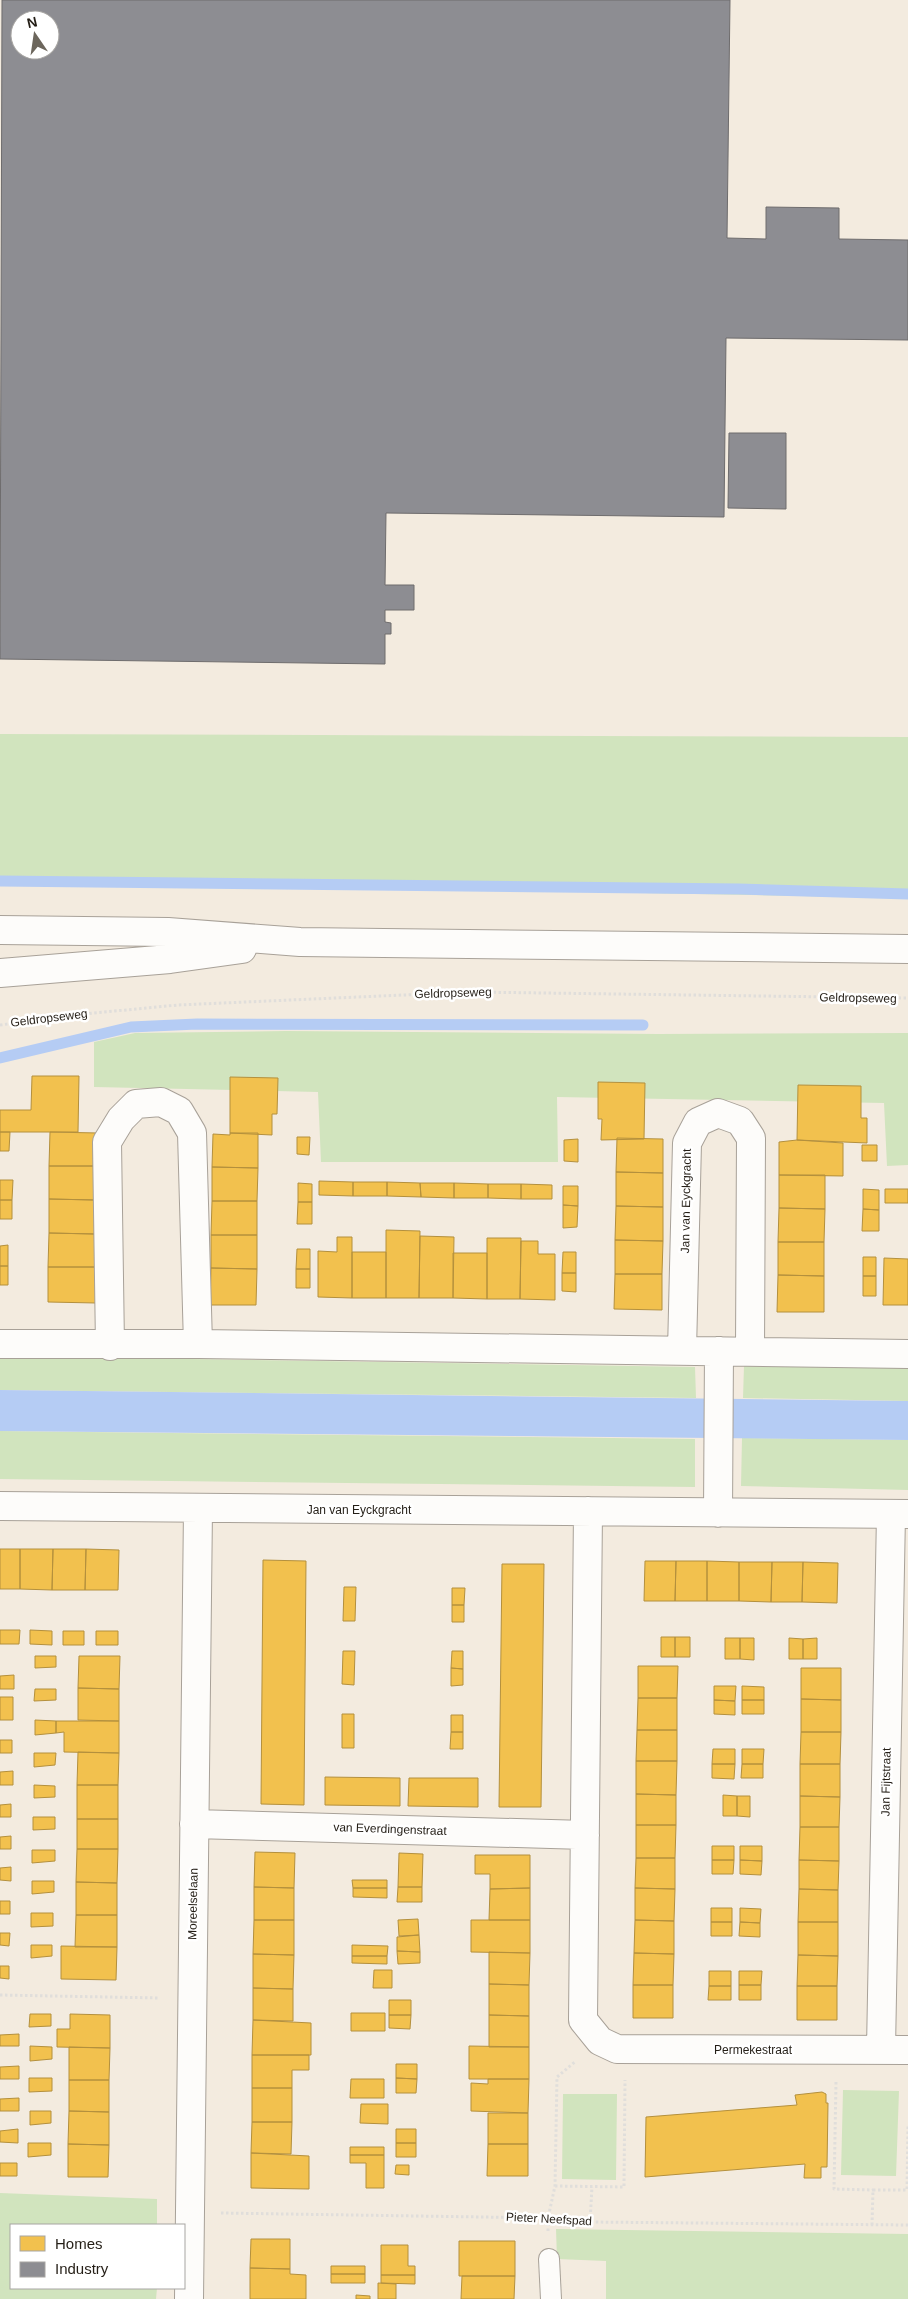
<svg xmlns="http://www.w3.org/2000/svg" width="908" height="2299" font-family="Arial,sans-serif">
<style>
.green{fill:#d1e4be}
.water{fill:#b5ccf4}
.homes{fill:#f2c14e;stroke:#b4903d}
.industry{fill:#8d8d92;stroke:#6e6c6d;fill-rule:evenodd}
.lines{fill:none;stroke-linecap:round;stroke-linejoin:round}
.stream{stroke:#b5ccf4;stroke-width:11}
.lane-casing{stroke:#a8a198;stroke-width:22}
.street-casing{stroke:#a8a198;stroke-width:30}
.secondary-casing{stroke:#a8a198;stroke-width:30}
.path{stroke:#e0dedb;stroke-width:3;stroke-dasharray:2.5 2.5;stroke-linecap:butt}
.lane{stroke:#fdfcfa;stroke-width:20}
.street{stroke:#fdfcfa;stroke-width:28}
.secondary{stroke:#fdfcfa;stroke-width:28}
.labels{text-anchor:middle;dominant-baseline:central;stroke-width:5;stroke-linejoin:round;paint-order:stroke}
.street-label{font-size:12px;fill:#241e16;stroke:#fff}
</style>
<rect width="100%" height="100%" fill="#f3ebdf"/>
<!-- green -->
<path class="green" d="M0,734L908,737V898L0,881Z
M286,1031L658,1034L908,1033V1165L887,1166L884,1103L557,1097L558,1162H321L318,1092L94,1087V1042L135,1033Z
M0,1356L695,1367L696,1398L0,1390Z
M744,1366L908,1368V1401L743,1398Z
M0,1431L695,1439V1487L0,1479Z
M742,1438L908,1440V1490L741,1486Z
M843,2090L899,2091L896,2176L841,2175Z
M563,2094H617L616,2180L562,2179Z
M0,2193L157,2199V2225H11V2288H157L156,2299H0Z
M556,2229L908,2234V2299H606V2261L557,2259Z"/>
<!-- water -->
<path class="water" d="M0,1390L908,1401V1440L0,1431Z"/>
<!-- homes -->
<path class="homes" d="M32,1076H79L78,1132H0V1110H31Z
M230,1077L278,1078L277,1114H272V1135L230,1133Z
M598,1082L645,1083L644,1139L601,1140L602,1119H598Z
M798,1085L861,1086V1118H867V1143L797,1140Z
M0,1132H10L9,1151H0Z
M50,1132L98,1133L96,1166H49Z
M230,1133H258V1168L212,1167L213,1134L230,1135Z
M297,1137H310L309,1155L297,1154Z
M617,1138L663,1139V1173L616,1172Z
M578,1139V1162L564,1161V1140Z
M797,1140L843,1143V1176L779,1175V1142Z
M862,1145H877V1161H862Z
M49,1166H96L95,1200L49,1199Z
M212,1167L258,1168L257,1201H212Z
M616,1172L663,1173V1207L616,1206Z
M779,1175H825V1209L779,1208Z
M0,1180H13L12,1200H0Z
M319,1181L353,1182V1196L319,1195Z
M353,1182H387V1196H353Z
M387,1182L420,1183L421,1197L387,1196Z
M298,1183L312,1184V1202H298Z
M420,1183H454V1198L421,1197Z
M454,1183L488,1184V1198H454Z
M488,1184H521V1199L488,1198Z
M521,1184L552,1185V1199H521Z
M563,1186H578V1206L563,1205Z
M863,1189L879,1190V1210L863,1209Z
M885,1189H908V1203H885Z
M49,1199L95,1200V1234L49,1233Z
M0,1200H12V1219H0Z
M212,1201H257V1235H211Z
M298,1202H312V1224H297Z
M563,1205L578,1206L577,1227L563,1228Z
M616,1206L663,1207V1241L615,1240Z
M779,1208L825,1209L824,1242H778Z
M863,1209L879,1210V1231H862Z
M386,1230L420,1231L419,1298H386Z
M49,1233L95,1234L96,1267H48Z
M211,1235H257V1269L211,1268Z
M420,1236L454,1237L453,1298H419Z
M337,1237H352V1298L318,1297V1251L337,1252Z
M487,1238H521L520,1299H487Z
M615,1240L663,1241L662,1274H615Z
M521,1241H538V1254H555V1300L520,1299Z
M778,1242H824V1276L778,1275Z
M8,1245V1266H0V1246Z
M297,1249H310V1269H296Z
M352,1252H386V1298H352Z
M563,1252H576V1273H562Z
M453,1253H487V1299L453,1298Z
M863,1257H876V1276H863Z
M884,1258L908,1259V1305H883Z
M0,1266H8V1285H0Z
M48,1267H96V1303L48,1302Z
M211,1268L257,1269L256,1305H210Z
M296,1269H310V1288H296Z
M562,1273H576V1292L562,1291Z
M615,1274H662V1310L614,1309Z
M778,1275L824,1276V1312H777Z
M863,1276H876V1296H863Z
M0,1549H20V1589H0Z
M20,1549H53L52,1590L20,1589Z
M53,1549H86L85,1590H52Z
M86,1549L119,1550L118,1590H85Z
M263,1560L306,1561L304,1805L261,1804Z
M645,1561H676L675,1601H644Z
M676,1561H707V1601H675Z
M707,1561L739,1562V1601H707Z
M739,1562H772L771,1602L739,1601Z
M772,1562H803L802,1602H771Z
M803,1562L838,1563L837,1603L802,1602Z
M502,1564H544L541,1807H499Z
M344,1587H356L355,1621H343Z
M452,1588H465L464,1605H452Z
M452,1605H464V1622H452Z
M0,1630H20L19,1644H0Z
M30,1630L52,1631V1645L30,1644Z
M63,1631H84V1645H63Z
M96,1631H118V1645H96Z
M661,1637H675V1657H661Z
M675,1637H690V1657H675Z
M725,1638H740V1659H725Z
M740,1638H754V1660L740,1659Z
M789,1638L803,1639V1659H789Z
M817,1638V1659H803V1639Z
M343,1651H355L354,1685L342,1684Z
M452,1651H463V1669L451,1668Z
M35,1656H56V1667L35,1668Z
M79,1656H120L119,1689L78,1688Z
M638,1666H678L677,1698H638Z
M451,1668L463,1669V1685L451,1686Z
M801,1668H841V1700L801,1699Z
M14,1675V1689H0V1676Z
M714,1686H736L735,1701L714,1700Z
M742,1686L764,1687V1700H742Z
M78,1688L119,1689V1721L78,1720Z
M35,1689H56V1700L34,1701Z
M0,1697H13V1720H0Z
M638,1698H677V1730H637Z
M801,1699L841,1700V1732H801Z
M714,1700L735,1701V1715L714,1714Z
M742,1700H764V1714H742Z
M342,1714H354V1748H342Z
M451,1715H463V1732H451Z
M35,1720L56,1721V1733L35,1735Z
M56,1721H119V1753L64,1752V1732L56,1733Z
M637,1730H677V1761H636Z
M451,1732H463V1749H450Z
M801,1732H841L840,1764H800Z
M0,1740H12V1753H0Z
M713,1749H735V1764H712Z
M742,1749H764L763,1764H742Z
M78,1752L119,1753L118,1785H77Z
M34,1753H56L55,1765L34,1767Z
M636,1761H677L676,1795L636,1794Z
M712,1764H735L734,1779L712,1778Z
M742,1764H763V1778H741Z
M800,1764H840V1797L800,1796Z
M13,1771V1785H0V1772Z
M325,1777L400,1778V1806L325,1805Z
M409,1778H478V1807L408,1806Z
M34,1785L55,1786V1797L34,1798Z
M77,1785H118V1819H77Z
M636,1794L676,1795V1825H636Z
M723,1795L737,1796V1816H723Z
M737,1796H750V1817L737,1816Z
M800,1796L840,1797L839,1827H800Z
M11,1804V1817H0V1805Z
M33,1817H55V1829L33,1830Z
M77,1819H118V1849H77Z
M636,1825H676L675,1858H636Z
M800,1827H839V1861L799,1860Z
M11,1836V1849H0V1837Z
M712,1846H734V1860H712Z
M740,1846H762V1861L740,1860Z
M77,1849H118L117,1883L76,1882Z
M32,1850H55V1861L32,1863Z
M255,1852L295,1853L294,1888L254,1887Z
M399,1853L423,1854L422,1887H398Z
M475,1855H530V1888L490,1889V1874H475Z
M636,1858H675V1889L635,1888Z
M712,1860H734L733,1874H712Z
M740,1860L762,1861L761,1875L740,1874Z
M799,1860L839,1861L838,1890L799,1889Z
M11,1867V1881L0,1880V1868Z
M352,1880H387V1888H353Z
M32,1881H54V1892L32,1894Z
M76,1882L117,1883V1915H76Z
M254,1887L294,1888V1920H254Z
M398,1887H422V1902H397Z
M353,1888H387V1898L353,1897Z
M530,1888V1920H489L490,1889Z
M635,1888L675,1889L674,1921L635,1920Z
M799,1889L838,1890V1922H798Z
M0,1901H10V1914H0Z
M711,1908H732V1922H711Z
M740,1908L761,1909L760,1923L740,1922Z
M31,1913H53V1926L31,1927Z
M76,1915H117V1947H75Z
M418,1919L419,1935L399,1936L398,1920Z
M254,1920H294V1955L253,1954Z
M471,1920H530V1953L471,1952Z
M635,1920L674,1921V1954L634,1953Z
M711,1922H732V1936H711Z
M740,1922L760,1923V1937L739,1936Z
M798,1922H838V1956L798,1955Z
M0,1933H10L9,1946L0,1945Z
M419,1935L420,1952L397,1951V1937Z
M31,1945H52V1956L31,1958Z
M352,1945L388,1946L387,1956H352Z
M61,1946L117,1947L116,1980L61,1979Z
M397,1951L420,1952V1963L398,1964Z
M489,1952L530,1953L529,1985L489,1984Z
M634,1953L674,1954L673,1985H633Z
M253,1954L294,1955L293,1989L253,1988Z
M798,1955L838,1956L837,1986H797Z
M352,1956H387V1964L352,1963Z
M0,1966H9V1979L0,1978Z
M374,1970H392V1988H373Z
M709,1971H731V1986H709Z
M739,1971H762L761,1985H739Z
M489,1984L529,1985V2016L489,2015Z
M633,1985H673V2018H633Z
M739,1985H761V2000H739Z
M709,1986H731V2000H708Z
M797,1986H837V2020H797Z
M253,1988L293,1989V2021L253,2020Z
M389,2000H411V2015H389Z
M351,2013H385V2031H351Z
M30,2014H51V2026L29,2027Z
M70,2014L110,2015V2048L57,2047V2029H70Z
M389,2015H411L410,2029L389,2028Z
M489,2015L529,2016V2047H489Z
M253,2020L311,2023V2055H252Z
M19,2034V2046H0V2035Z
M30,2046L52,2047V2059L30,2061Z
M469,2046L529,2047V2079H469Z
M69,2047L110,2048L109,2080H69Z
M252,2055H309V2070H292V2088H252Z
M396,2064H417V2079L396,2078Z
M19,2066V2079H0V2067Z
M29,2078H52V2091L29,2092Z
M396,2078L417,2079L416,2093H396Z
M351,2079H384V2098H350Z
M488,2079H529L528,2113L471,2111V2083L488,2084Z
M69,2080H109V2112L69,2111Z
M252,2088H292V2122H252Z
M822,2092L826,2094V2103H828L827,2167H821V2178H804L805,2164L645,2177L646,2117L797,2105L795,2095Z
M19,2098V2111H0V2099Z
M361,2104H388V2124L360,2123Z
M30,2111H51V2123L30,2125Z
M69,2111L109,2112V2145L68,2144Z
M488,2113H528V2144H488Z
M252,2122H292L291,2154L251,2153Z
M18,2129V2143L0,2142V2131Z
M396,2129H416V2143H396Z
M28,2143H51V2155L28,2157Z
M396,2143H416V2157H396Z
M68,2144L109,2145L108,2177H68Z
M488,2144H528V2176H487Z
M350,2147H384V2155H350Z
M251,2153L309,2156V2189L251,2188Z
M350,2155H384V2188H366V2163H350Z
M0,2163H17V2176H0Z
M396,2165H409V2175L395,2174Z
M251,2239H290V2269L250,2268Z
M459,2241H515V2276H459Z
M381,2245H408V2266H415V2275H381Z
M331,2266H365V2274H331Z
M250,2268L290,2269V2274L306,2275V2299H250Z
M331,2274H365V2283H331Z
M381,2275H415V2284L381,2283Z
M462,2276H515L514,2299H461Z
M378,2283L396,2284V2299H378Z
M356,2295L370,2296V2299H356Z"/>
<!-- industry -->
<path class="industry" d="M2,0H730L727,238L766,239V207L839,208V239L908,240V340L726,338L724,517L386,513L385,585H414V610H385V622L391,623V634H385V664L0,659ZM20,20H50V50H20Z
M729,433H786V509L728,508Z"/>
<g class="lines">
<!-- stream -->
<path class="stream" d="M0,881L739,889L908,894
M0,1058L131,1027L197,1024L643,1025"/>
<!-- lane casing -->
<g class="lane-casing">
<path id="lane" d="M549,2259L551,2299"/>
</g>
<!-- street casing -->
<g class="street-casing">
<path id="street" d="M0,1344H198L908,1354
M110,1346L107,1142L121,1119L136,1104L161,1102L179,1111L192,1133L198,1344
M682,1351L687,1143L698,1122L718,1113L740,1121L751,1138L750,1351
M0,1506L908,1514
M588,1511L583,2020L600,2041L617,2049L908,2050
M718,1513L719,1351
M194,1824L585,1835
M881,2049L891,1514
M189,2299L198,1509"/>
</g>
<!-- secondary casing -->
<g class="secondary-casing">
<path id="secondary" d="M0,930L168,932L300,942L908,949
M0,973L170,959L242,949"/>
</g>
<!-- path -->
<path class="path" d="M0,1025L94,1013L178,1005L471,992L908,998
M0,1995L160,1998
M836,2082L834,2189L873,2190
M555,2186L624,2187L625,2080
M221,2213L548,2218L590,2222L908,2225
M590,2222L592,2187
M872,2225L873,2190H907L908,2126
M548,2231V2218L555,2186L557,2077L576,2061"/>
<!-- lane -->
<use href="#lane" class="lane"/>
<!-- street -->
<use href="#street" class="street"/>
<!-- secondary -->
<use href="#secondary" class="secondary"/>
</g>
<g class="labels">
<!-- street labels -->
<g class="street-label">
<text transform="translate(453 993) rotate(-2)">Geldropseweg</text>
<text transform="translate(858 998) rotate(1)">Geldropseweg</text>
<text transform="translate(49 1018) rotate(-7)">Geldropseweg</text>
<text transform="translate(686 1201) rotate(-89)">Jan van Eyckgracht</text>
<text x="359" y="1510">Jan van Eyckgracht</text>
<text transform="translate(886 1782) rotate(-89)">Jan Fijtstraat</text>
<text transform="translate(390 1829) rotate(2)">van Everdingenstraat</text>
<text transform="translate(193 1904) rotate(-89)">Moreelselaan</text>
<text x="753" y="2050">Permekestraat</text>
<text transform="translate(549 2219) rotate(3)">Pieter Neefspad</text>
</g>
</g>
<!-- legend -->
<rect x="10" y="2224" width="175" height="65" fill="#ffffff" stroke="#a7a5a2"/>
<rect x="20" y="2236" width="25" height="15" fill="#f2c14e" stroke="#a7a5a2"/>
<text x="55" y="2249" font-size="15" fill="#241e16">Homes</text>
<rect x="20" y="2262" width="25" height="15" fill="#8d8d92" stroke="#a7a5a2"/>
<text x="55" y="2274" font-size="15" fill="#241e16">Industry</text>
<!-- north arrow -->
<g transform="translate(35 35) rotate(347)"><circle r="24" fill="#ffffff" stroke="#a7a5a2"/>
<path d="M0-4L9 19L0 12L-9 19Z" fill="#6c665c"/>
<text y="-8" font-size="14" font-weight="bold" text-anchor="middle" fill="#241e16">N</text>
</g>
</svg>
